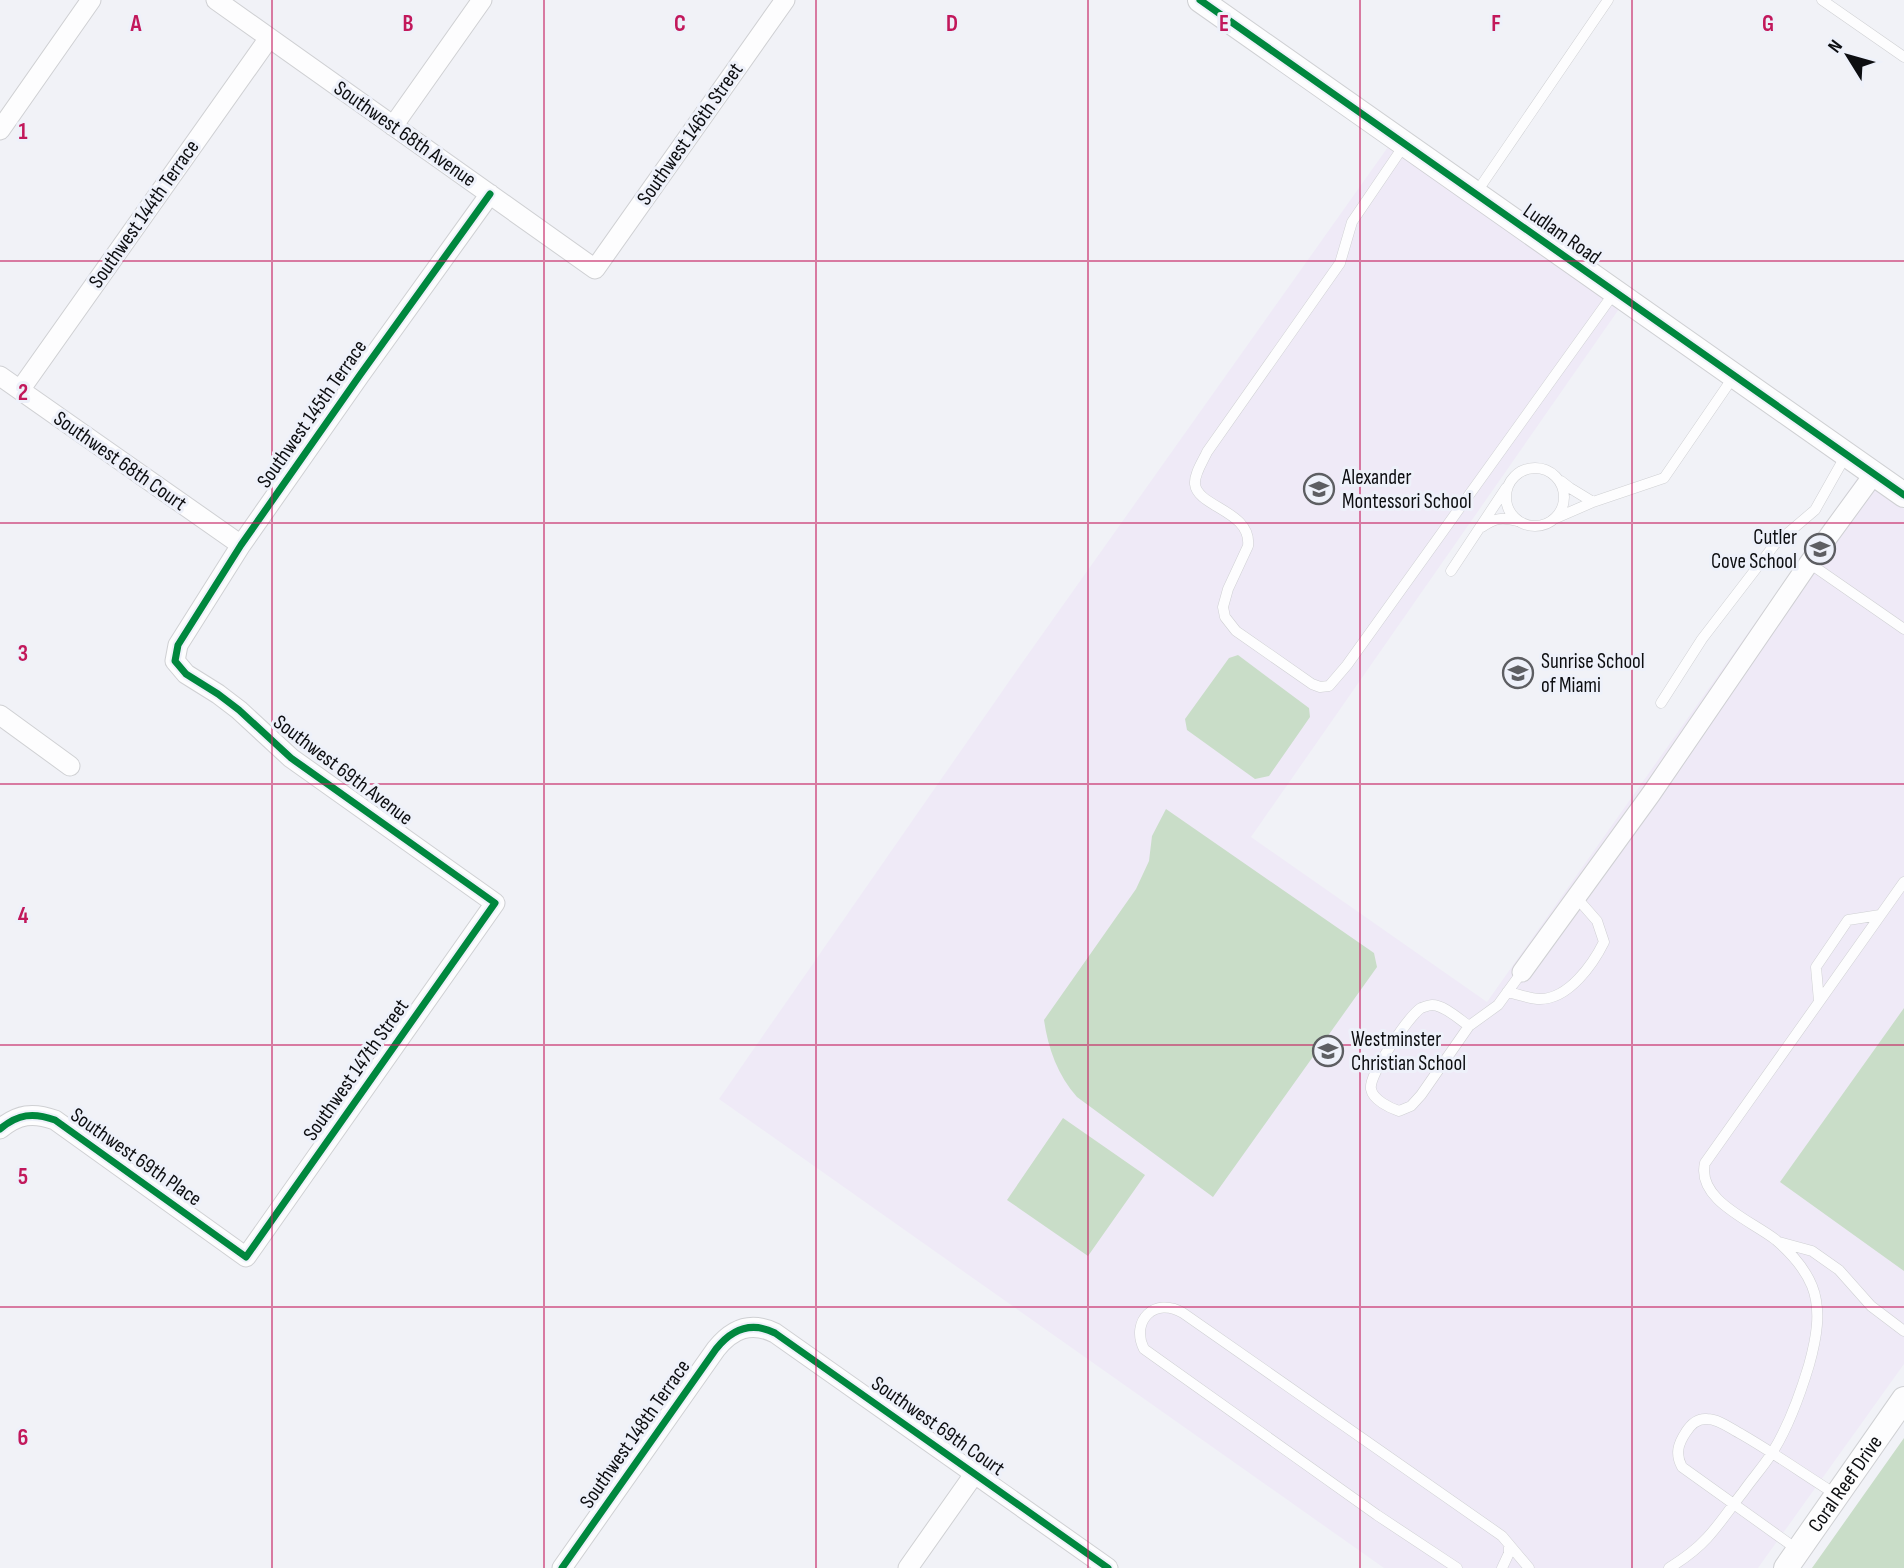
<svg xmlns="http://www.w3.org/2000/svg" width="1904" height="1568" font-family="'Sofia Sans Condensed',sans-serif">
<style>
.education{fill:#efeaf7}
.green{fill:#c9ddc8}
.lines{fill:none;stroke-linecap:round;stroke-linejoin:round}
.service-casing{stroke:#cfd0d3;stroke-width:11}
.minor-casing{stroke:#cfd0d3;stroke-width:21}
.tertiary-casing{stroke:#cfd0d3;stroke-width:26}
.service{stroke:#fdfdfe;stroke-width:10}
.minor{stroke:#fdfdfe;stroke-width:19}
.tertiary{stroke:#fdfdfe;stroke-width:24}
.cycleway-casing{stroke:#eef1fa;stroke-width:11}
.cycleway{stroke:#00873e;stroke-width:7}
.grid{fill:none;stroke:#c2185b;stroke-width:2;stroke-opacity:0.55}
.labels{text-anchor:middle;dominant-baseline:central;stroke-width:6;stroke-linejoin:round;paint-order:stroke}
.street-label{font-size:21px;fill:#0d0e11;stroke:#eef1fa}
.poi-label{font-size:21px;fill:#0d0e11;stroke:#eef1fa;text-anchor:start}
.grid-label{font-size:23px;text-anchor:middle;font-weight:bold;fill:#c2185b;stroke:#eef1fa;stroke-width:6;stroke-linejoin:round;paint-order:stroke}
</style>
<rect width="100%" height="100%" fill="#f1f2f7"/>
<!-- education -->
<path class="education" d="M1388,147L1619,309L1251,837L1487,1002L1859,476L1904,509V1364L1758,1568H1384L719,1099L1017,670Z"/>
<!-- green -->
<path class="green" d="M1238,655L1309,708L1310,717L1269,776L1255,779L1187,730L1185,719L1229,658Z
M1166,809L1374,953L1377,967L1213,1197L1077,1097C1058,1076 1048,1048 1044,1020L1136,889L1149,861L1152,836Z
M1904,1008V1271L1780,1182Z
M1063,1118L1145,1175L1088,1256L1007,1200Z
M1904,1438V1568H1812Z"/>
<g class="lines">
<!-- service casing -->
<g class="service-casing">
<path id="service" d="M1822,0L1904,57
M1405,144L1352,222L1340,263L1207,452C1203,461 1194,474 1195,484C1197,507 1252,511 1248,546L1228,589L1223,607L1225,617L1236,631L1312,684L1320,687L1329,686L1347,665L1614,293
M1476,193L1608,0
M1506 497a29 29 0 1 1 58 0a29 29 0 1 1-58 0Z
M1561,481L1570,488L1593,502
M1554,519L1593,502L1664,478L1734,376
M1482,527C1495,518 1502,517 1517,521
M1809,563L1904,629
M1451,571L1506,488
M1661,703L1702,639L1775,544L1815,510L1846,455
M1507,992C1518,994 1530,999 1540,999C1569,999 1593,964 1604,942L1597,921L1576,897
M1819,1001L1816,967L1848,920L1880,915
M1469,1026C1459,1019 1444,1005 1432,1005C1429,1005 1424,1007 1421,1008C1409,1016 1368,1075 1371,1089C1373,1100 1390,1108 1399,1111L1411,1106L1421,1095L1469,1026L1498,1005L1522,972
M1779,1242L1812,1251L1839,1270L1871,1306L1904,1331
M1798,1550L1682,1467C1675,1454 1678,1444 1686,1432C1691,1424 1697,1418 1707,1419C1719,1419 1731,1429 1741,1434C1774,1453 1805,1475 1837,1495
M1457,1568L1377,1515L1144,1349C1130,1321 1155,1296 1183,1313L1502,1536L1529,1568
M1502,1568L1509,1553V1545
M1669,1568C1682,1560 1696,1550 1707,1538C1720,1524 1731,1507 1743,1492C1752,1479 1763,1467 1772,1453C1789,1426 1800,1395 1809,1365C1816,1340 1822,1311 1812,1286C1805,1269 1790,1252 1776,1240C1752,1221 1696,1200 1705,1163L1904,882"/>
</g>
<!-- minor casing -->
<g class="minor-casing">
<path id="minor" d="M216,0L595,269L785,0
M393,126L482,0
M0,130L91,0
M0,376L241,545
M20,390L269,38
M0,715L70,766
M1522,972L1651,794L1809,563L1874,474
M0,1129C18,1114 33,1112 55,1120L246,1257L495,903L291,758L239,710L218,694L186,674L175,661L178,645L241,545L360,375L490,194
M562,1568L716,1349C732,1329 751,1321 775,1333L1108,1568
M908,1568L975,1473"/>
</g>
<!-- tertiary casing -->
<g class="tertiary-casing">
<g id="tertiary">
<path d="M1200,0L1904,495"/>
<path id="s1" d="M1786,1568L1904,1399"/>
</g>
</g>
<!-- service -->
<use href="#service" class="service"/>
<!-- minor -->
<use href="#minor" class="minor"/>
<!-- tertiary -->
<use href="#tertiary" class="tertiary"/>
<!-- cycleway casing -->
<g class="cycleway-casing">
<path id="cycleway" d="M1200,0L1904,495
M0,1129C18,1114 33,1112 55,1120L246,1257L495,903L291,758L239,710L218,694L186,674L175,661L178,645L241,545L360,375L490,194
M562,1568L716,1349C732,1329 751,1321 775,1333L1108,1568"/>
</g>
<!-- cycleway -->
<use href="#cycleway" class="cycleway"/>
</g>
<!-- grid -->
<path class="grid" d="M272,0V1568M544,0V1568M816,0V1568M1088,0V1568M1360,0V1568M1632,0V1568M0,261H1904M0,523H1904M0,784H1904M0,1045H1904M0,1307H1904"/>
<!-- icons -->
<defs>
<g id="school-ring" transform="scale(1.575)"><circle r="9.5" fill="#eef1fa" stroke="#5d5e62" stroke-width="1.5"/><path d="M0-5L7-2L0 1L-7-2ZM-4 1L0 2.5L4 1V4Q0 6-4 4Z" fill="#5d5e62"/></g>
</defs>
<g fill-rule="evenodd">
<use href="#school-ring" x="1319" y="489"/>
<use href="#school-ring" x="1820" y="549"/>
<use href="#school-ring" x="1518" y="673"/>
<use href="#school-ring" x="1328" y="1051"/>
</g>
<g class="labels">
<!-- street labels -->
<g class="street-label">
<text transform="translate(405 134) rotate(35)">Southwest 68th Avenue</text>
<text transform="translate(690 134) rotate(-55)">Southwest 146th Street</text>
<text transform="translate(144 214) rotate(-55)">Southwest 144th Terrace</text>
<text transform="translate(1562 234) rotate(35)">Ludlam Road</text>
<text transform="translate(312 414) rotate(-55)">Southwest 145th Terrace</text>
<text transform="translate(120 461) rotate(35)">Southwest 68th Court</text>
<text transform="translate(343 770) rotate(37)">Southwest 69th Avenue</text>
<text transform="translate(356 1070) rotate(-55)">Southwest 147th Street</text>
<text transform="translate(136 1157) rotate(35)">Southwest 69th Place</text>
<text transform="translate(938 1426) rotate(35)">Southwest 69th Court</text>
<text transform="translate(635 1434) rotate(-55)">Southwest 148th Terrace</text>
<text stroke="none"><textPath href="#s1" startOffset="103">Coral Reef Drive</textPath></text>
</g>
<!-- poi labels -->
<g class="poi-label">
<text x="1342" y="477">Alexander<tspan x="1342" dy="24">Montessori School</tspan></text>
<text x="1797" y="537" text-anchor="end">Cutler<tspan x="1797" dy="24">Cove School</tspan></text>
<text x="1541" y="661">Sunrise School<tspan x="1541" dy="24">of Miami</tspan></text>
<text x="1351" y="1039">Westminster<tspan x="1351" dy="24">Christian School</tspan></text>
</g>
</g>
<g class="grid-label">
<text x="136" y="31">A</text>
<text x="408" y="31">B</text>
<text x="680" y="31">C</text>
<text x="952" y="31">D</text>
<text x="1224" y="31">E</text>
<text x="1496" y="31">F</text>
<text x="1768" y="31">G</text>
<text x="23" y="139">1</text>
<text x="23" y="400">2</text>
<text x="23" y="661">3</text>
<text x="23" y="923">4</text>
<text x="23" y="1184">5</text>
<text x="23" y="1445">6</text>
</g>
<!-- north arrow -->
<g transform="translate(1848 56) rotate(307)" stroke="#eef1fa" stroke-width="5" paint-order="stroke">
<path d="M0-5L12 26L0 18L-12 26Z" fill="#0d0e11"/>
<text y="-10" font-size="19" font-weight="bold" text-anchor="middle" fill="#0d0e11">N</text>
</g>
</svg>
